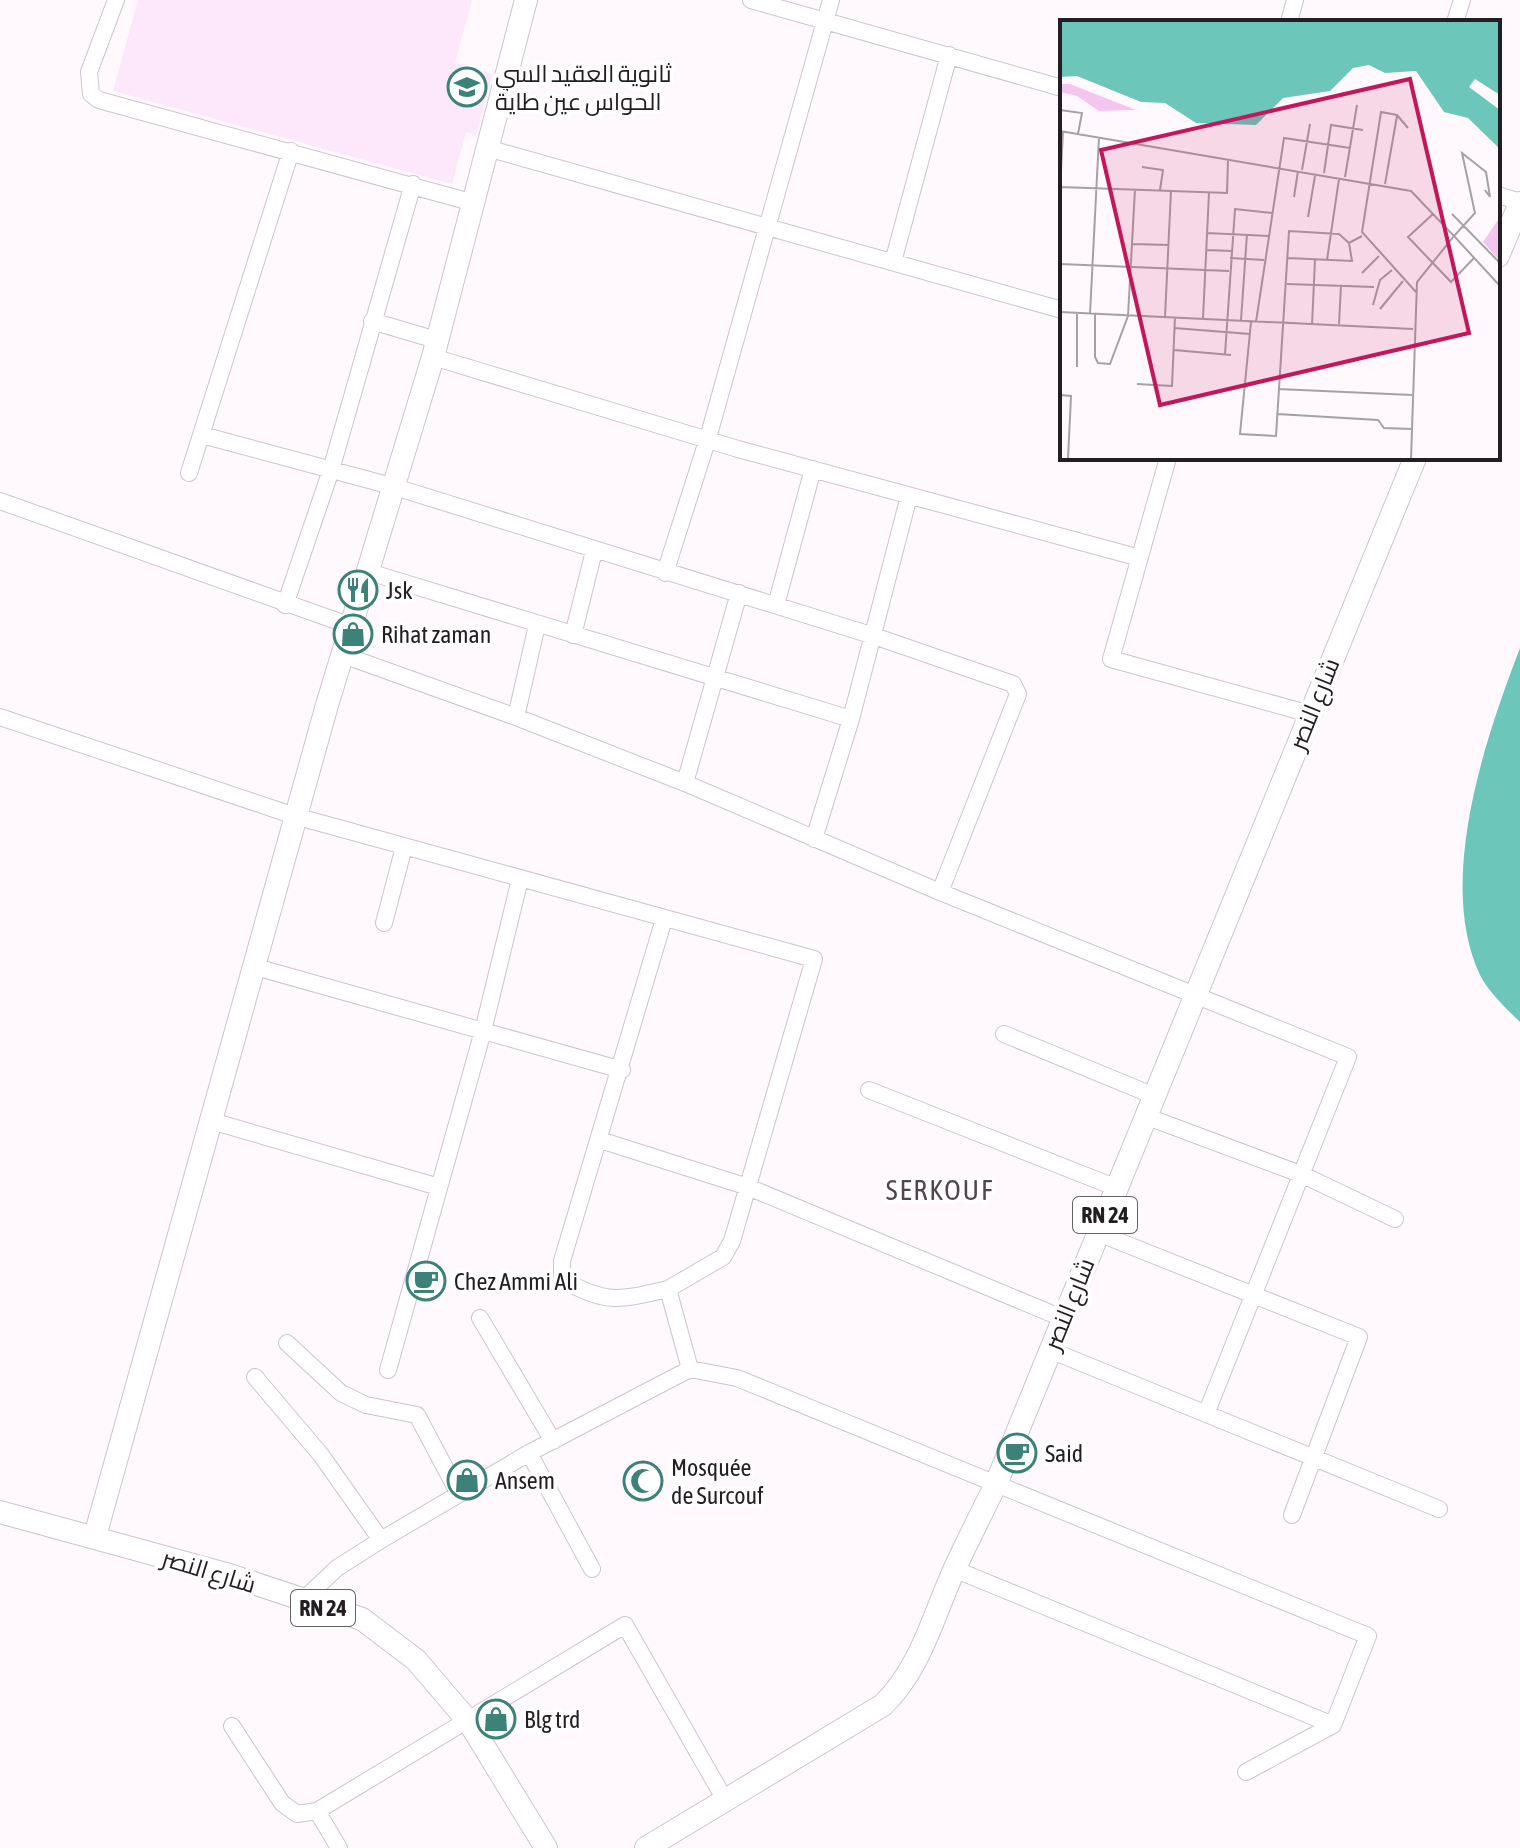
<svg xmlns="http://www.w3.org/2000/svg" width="1520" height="1848" font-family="'Asap Condensed',Cairo,sans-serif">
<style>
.built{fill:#fce8fa}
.water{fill:#6dc6ba}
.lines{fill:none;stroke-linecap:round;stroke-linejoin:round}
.minor-casing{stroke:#d0c2ce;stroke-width:18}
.major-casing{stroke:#d0c2ce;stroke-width:24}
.minor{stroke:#fff;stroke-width:16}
.major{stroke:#fff;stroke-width:22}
.labels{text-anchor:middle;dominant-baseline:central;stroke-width:8;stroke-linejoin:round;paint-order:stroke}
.shield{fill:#fff;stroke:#656264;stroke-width:2}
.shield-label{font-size:22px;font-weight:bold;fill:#231e22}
.poi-label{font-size:24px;fill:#231e22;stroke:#fff;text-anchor:start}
.street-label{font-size:24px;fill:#231e22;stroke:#fff}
.quarter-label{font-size:28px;letter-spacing:2px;fill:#51454f;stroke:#fff}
.inset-road{fill:none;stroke:#a7a1a6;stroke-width:2}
.view{fill:#c2185b;fill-opacity:0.15;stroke:#c2185b;stroke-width:4}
.inset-edge{fill:none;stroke:#231e22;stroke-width:4}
</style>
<rect width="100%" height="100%" fill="#fff9fe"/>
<!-- built -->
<path class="built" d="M138,0H472L455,63L493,74L476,135L466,132L452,184L113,91Z"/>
<!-- water -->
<path class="water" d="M1520,648V1022C1506,1008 1489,993 1480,975C1436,882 1485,739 1520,648Z"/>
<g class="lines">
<!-- minor casing -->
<g class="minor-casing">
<path id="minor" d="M116,0L89,72L91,94L99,100L474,203
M751,0L1062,88
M1289,22L1295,0
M1455,22L1462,0
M487,148L1062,310
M1498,195L1520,202
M893,262L949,55
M372,321L436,340
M433,357L738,449L1140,558
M202,435L395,487L874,636L1013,684L1018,694L940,892
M1168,458L1111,659L1310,714
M189,473L291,151
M0,501L351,626
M369,572L851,719
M665,573L708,438L831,0
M285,605L331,470L413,184
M776,605L813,469
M573,635L594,551
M343,655L516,717L685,783L940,892L1348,1057L1206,1414
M0,717L295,816L814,959L732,1241L723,1257L668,1289L690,1369
M516,717L537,625
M685,783L739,593
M814,839L851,719L909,496
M664,919L562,1261V1279C606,1305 620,1300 668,1289
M384,923L404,847
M252,966L622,1070
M1004,1034L1152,1095
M869,1090L1117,1188
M1145,1116L1303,1175L1395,1219
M208,1120L439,1187
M600,1140L748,1187L1062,1318
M1098,1233L1359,1337L1292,1515
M480,1318L553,1441
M287,1343L341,1393L366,1405L417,1415L459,1494
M1050,1350L1439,1509
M388,1370L483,1031L520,879
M255,1377L321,1455L381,1540
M529,1453L592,1569
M954,1569L1333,1725
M302,1601L337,1568L381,1540L529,1453L690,1369L737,1378L1368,1636L1333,1725L1246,1772
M232,1726L282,1803L297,1814L317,1811
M339,1848L317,1811L625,1625L725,1800"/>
</g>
<!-- major casing -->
<g class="major-casing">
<path id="major" d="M1498,256L1520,203
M0,1512L226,1574L362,1619L416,1660L469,1722L546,1848
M95,1536L327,705L433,357L526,0
M646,1848L883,1705C921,1668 933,1616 955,1568C968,1540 982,1512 996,1484L1415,458"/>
</g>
<!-- minor -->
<use href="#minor" class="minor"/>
<!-- major -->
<use href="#major" class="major"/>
</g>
<!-- icons -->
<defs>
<g id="school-ring" transform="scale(2)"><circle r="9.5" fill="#fff" stroke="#3d8279" stroke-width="1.5"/><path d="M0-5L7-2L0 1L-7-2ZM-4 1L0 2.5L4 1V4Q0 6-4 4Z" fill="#3d8279"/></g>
<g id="restaurant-ring" transform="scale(2)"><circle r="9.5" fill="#fff" stroke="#3d8279" stroke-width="1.5"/><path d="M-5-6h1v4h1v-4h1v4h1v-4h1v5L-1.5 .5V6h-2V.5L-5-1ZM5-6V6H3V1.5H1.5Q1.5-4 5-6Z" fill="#3d8279"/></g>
<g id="shop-ring" transform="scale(2)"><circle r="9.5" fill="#fff" stroke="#3d8279" stroke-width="1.5"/><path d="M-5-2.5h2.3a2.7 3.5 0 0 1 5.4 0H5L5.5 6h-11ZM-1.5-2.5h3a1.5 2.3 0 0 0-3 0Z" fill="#3d8279"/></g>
<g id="cafe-ring" transform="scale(2)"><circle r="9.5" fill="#fff" stroke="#3d8279" stroke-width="1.5"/><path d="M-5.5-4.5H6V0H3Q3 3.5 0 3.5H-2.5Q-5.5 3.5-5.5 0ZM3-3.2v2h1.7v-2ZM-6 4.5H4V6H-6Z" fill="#3d8279"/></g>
<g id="mosque-ring" transform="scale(2)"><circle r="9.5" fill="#fff" stroke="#3d8279" stroke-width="1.5"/><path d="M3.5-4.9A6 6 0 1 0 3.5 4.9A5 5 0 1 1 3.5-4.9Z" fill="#3d8279"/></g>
</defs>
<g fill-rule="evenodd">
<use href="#school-ring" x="467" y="87"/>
<use href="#restaurant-ring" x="358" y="590"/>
<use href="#shop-ring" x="353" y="634"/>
<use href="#cafe-ring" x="426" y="1281"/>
<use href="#cafe-ring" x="1017" y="1453"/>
<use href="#shop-ring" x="467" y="1480"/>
<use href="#mosque-ring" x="643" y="1481"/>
<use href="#shop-ring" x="496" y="1719"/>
</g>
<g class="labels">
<!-- shield labels -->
<g class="shield">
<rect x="1073" y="1197" width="64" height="36" rx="6"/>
<rect x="291" y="1590" width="64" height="36" rx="6"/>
</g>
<g class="shield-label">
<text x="1105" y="1215">RN 24</text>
<text x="323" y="1608">RN 24</text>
</g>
<!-- poi labels -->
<g class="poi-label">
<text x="495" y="73">ثانوية العقيد السي<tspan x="495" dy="28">الحواس عين طاية</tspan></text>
<text x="386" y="590">Jsk</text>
<text x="381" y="634">Rihat zaman</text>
<text x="454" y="1281">Chez Ammi Ali</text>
<text x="1045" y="1453">Said</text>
<text x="671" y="1467">Mosquée<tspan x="671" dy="28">de Surcouf</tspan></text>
<text x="495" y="1480">Ansem</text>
<text x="524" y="1719">Blg trd</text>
</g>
<!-- street labels -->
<g class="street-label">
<text transform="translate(1314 704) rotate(-68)">شارع النصر</text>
<text transform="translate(1069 1304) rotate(-68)">شارع النصر</text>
<text transform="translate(209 1571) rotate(17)">شارع النصر</text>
</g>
<!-- quarter labels -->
<g class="quarter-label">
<text x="940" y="1190">SERKOUF</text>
</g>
</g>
<!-- overview -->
<g transform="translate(1060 20)">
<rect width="440" height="440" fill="#fff9fe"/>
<path d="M0,64H10L76,90L39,91L17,76L0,72ZM440,197V241L423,222Z" fill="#f5c5f1"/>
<path d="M0,1H440V129L408,98L384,92L356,51L325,53L309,45L293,48L270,71L223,78L196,105L136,103L105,83L81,82L17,56L0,57Z" fill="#6dc6ba"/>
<path d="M415,59L440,75V90L409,67Z" fill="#fff9fe"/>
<path class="inset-road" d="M0,90L22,93L18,114M348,108L337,95L321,92L302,212L356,272M0,111L351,171L394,216L357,262L351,439M82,147L103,150L100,170M242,150L250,104M264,153L271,105L303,110M285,157L297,85M325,164L337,96M0,167L167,173L168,140M425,170L430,177L426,152L402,133L415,193L394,216L440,266M0,171L3,111M234,177L238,151M373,194L348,217L391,262L414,238M392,194L440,243M248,197L255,156M147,213L209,216M72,224L109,225M147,230L171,231M170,238L204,240M228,238L292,241L289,223M267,240L279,159M0,244L169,251M302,253L319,236M227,264L314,267M313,285L320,260L332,250M320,289L343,261M0,292L353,309M30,294L39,117M35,294V337L38,343L50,344L68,296L75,169M105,297L111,171M143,298L149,173M181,300L187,214M191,302L180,414L216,416L229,211L279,214L289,223L302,216M196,302L224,118L290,128M279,304L281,265M252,305L255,240M114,308L190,314M0,320L1,292M114,330L171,335M165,334L175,189L213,193M17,347V293M77,364L112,366L115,297M218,369L352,375M0,375L11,376L8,439M217,394L318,400L324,408L352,409"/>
<path class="view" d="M350,59L409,313L100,385L41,130Z"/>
<rect width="440" height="440" class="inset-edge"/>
</g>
</svg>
